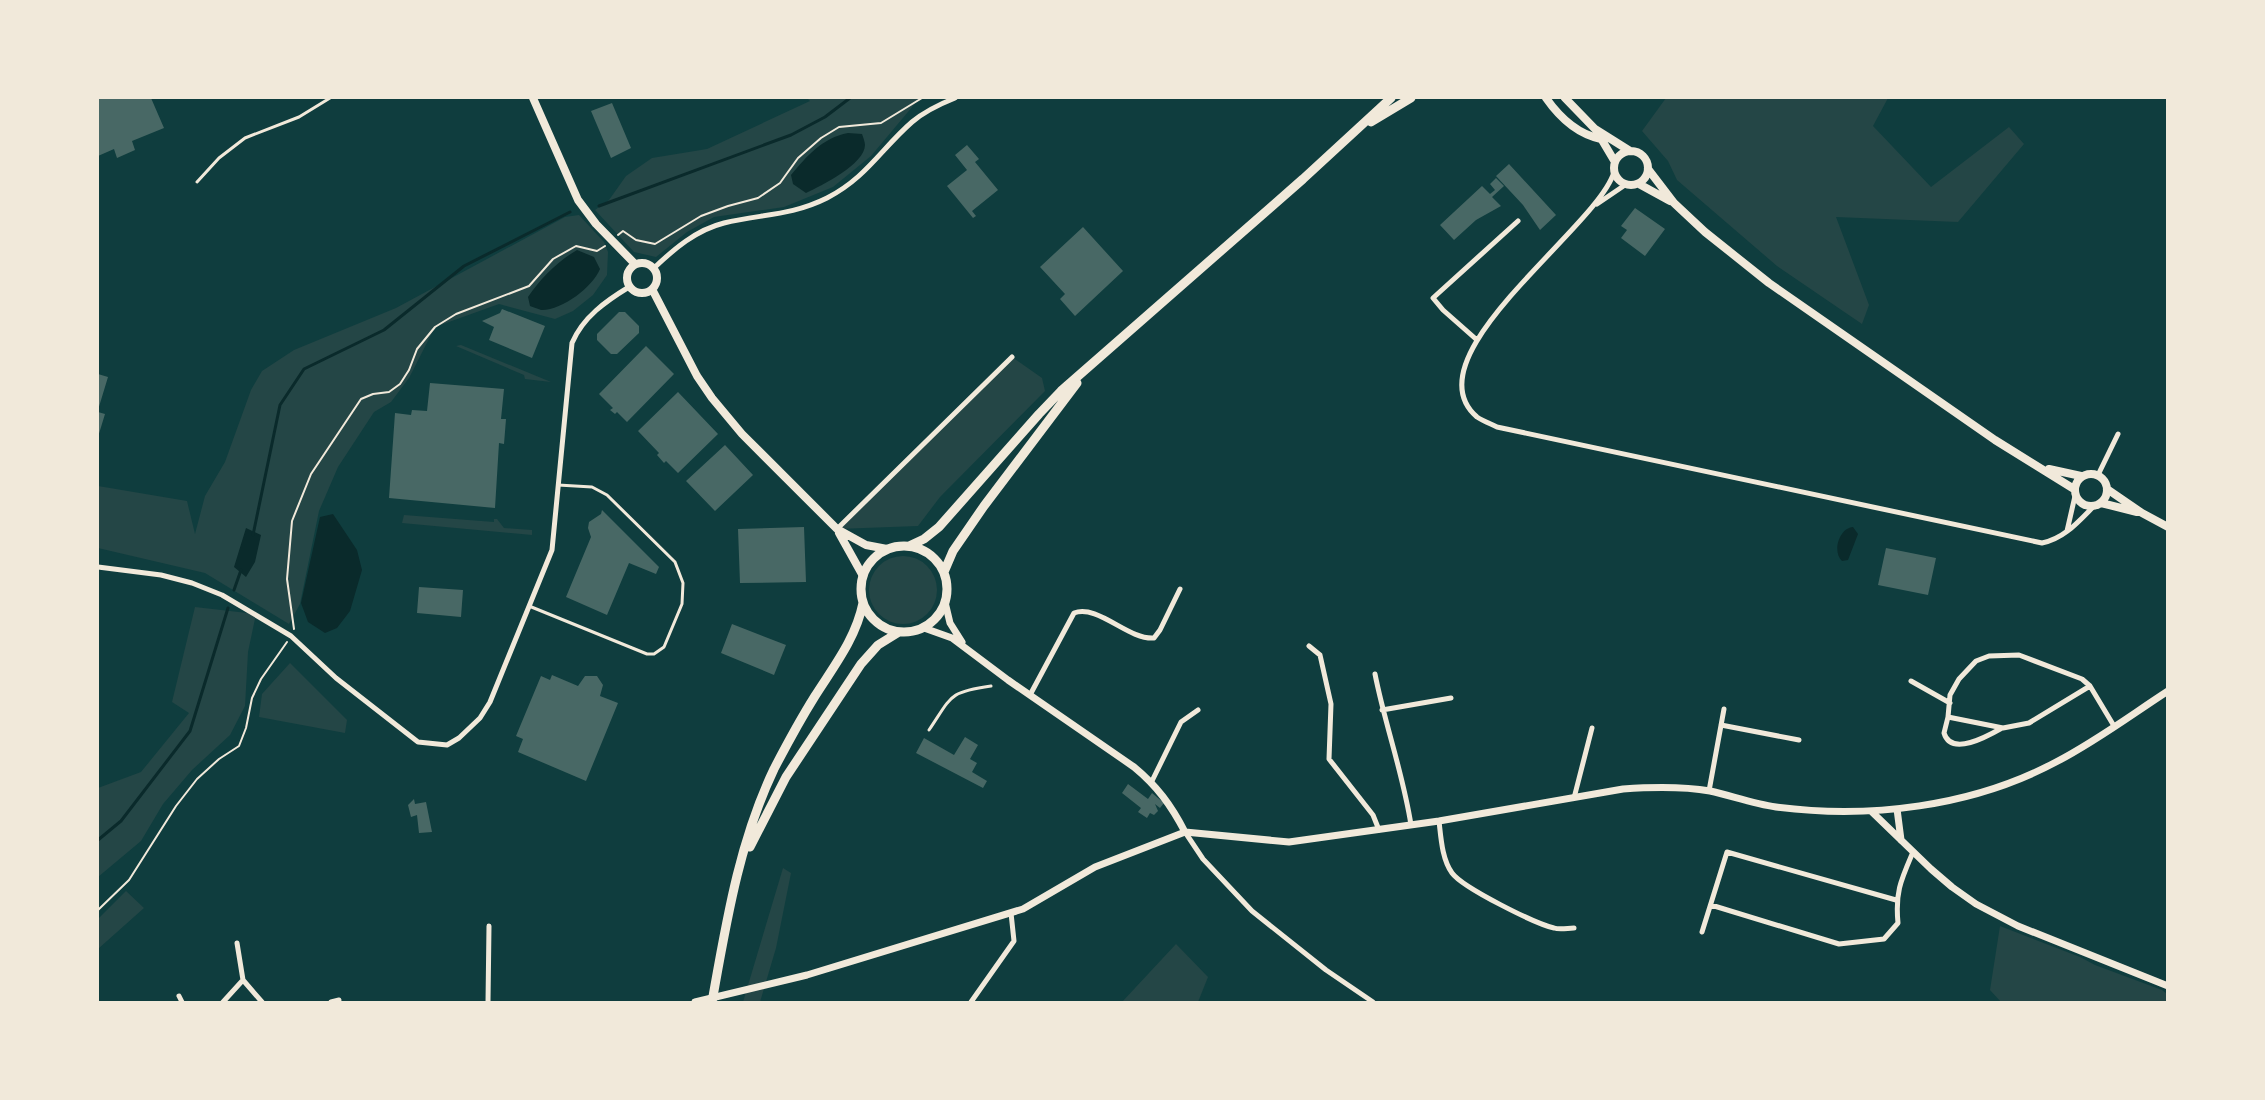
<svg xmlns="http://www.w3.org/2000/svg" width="2265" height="1100" font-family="Helvetica,sans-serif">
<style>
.green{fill:#244646}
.water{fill:#0a2a2b}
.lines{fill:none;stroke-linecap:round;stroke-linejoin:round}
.stream{stroke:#0a2a2b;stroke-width:3}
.building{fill:#486865}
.path{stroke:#f1e9da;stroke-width:2}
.service{stroke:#f1e9da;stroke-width:3}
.minor{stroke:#f1e9da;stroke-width:5}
.tertiary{stroke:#f1e9da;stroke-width:7}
.secondary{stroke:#f1e9da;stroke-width:8}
.primary{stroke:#f1e9da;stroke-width:9}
</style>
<rect width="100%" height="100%" fill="#0f3d3e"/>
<!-- green -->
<path class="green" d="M807,98H929L918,100L871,156L833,187L784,207L714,217L687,232L656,257L634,252L595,210L609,200L626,176L652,158L707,149L810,101Z
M1666,98H1888L1873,126L1931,187L2009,127L2024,144L1958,222L1836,217L1869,305L1862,324L1777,266L1677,180L1668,161L1642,131Z
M579,215L604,242L608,252L607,275L593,295L573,311L555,319L499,304L435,327L409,378L391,402L374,412L338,467L319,511L300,604L289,624L205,573L98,548V486L187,501L195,534L205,496L225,462L251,390L262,371L294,350L396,308L565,217Z
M461,345L551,382L525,379L524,375L456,346Z
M1012,357L1042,378L1045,391L940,497L918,526L837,529Z
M404,515L494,522V519H497L504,528L532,530V535L402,523Z
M869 590a34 34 0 1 1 68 0a34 34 0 1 1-68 0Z
M195,607L256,614L248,652L245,706L230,735L192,770L163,804L141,841L98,877V788L141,772L189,713L172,702Z
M290,663L347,720L345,733L259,717L262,694Z
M783,868L791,873L776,948L760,1002H743Z
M126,891L144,908L98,949V919Z
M2000,926L2080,957L2095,965L2162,990L2167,994V1002H2001L1990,990Z
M1176,944L1208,977L1198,1002H1122Z"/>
<!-- water -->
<path class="water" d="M848,133L862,134C863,137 865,142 865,145C865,164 821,186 806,193L793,184L791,175C807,156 822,138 848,133Z
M577,250L594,257L600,269C593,287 561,311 541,310C538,309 533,307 530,306L528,297C541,278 558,261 577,250Z
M333,514L357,550L362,570L350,611L337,628L325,633L308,622L301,603L320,517Z
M1853,527L1858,534L1848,560L1842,561C1832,552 1839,528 1853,527Z
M246,528L261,535L255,562L246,577L234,567Z"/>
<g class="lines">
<!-- stream -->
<path class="stream" d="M599,206L791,135L825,117L850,98
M253,535L280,405L304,369L384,330L464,266L570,212
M234,590L241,570
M98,840L121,821L190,731L228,608"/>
</g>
<!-- building -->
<path class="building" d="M98,98H151L164,128L132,141L135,150L117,158L114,149L98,156Z
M612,103L631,148L611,158L591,111Z
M967,145L979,159L975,162L998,190L972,211L976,216L973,218L947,186L967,170L955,155Z
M1509,164L1556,215L1540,230L1523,205L1496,176Z
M1496,178L1504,186L1492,197L1501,206L1476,220L1454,240L1440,225L1482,186L1490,194L1495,190L1490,184Z
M1635,208L1665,229L1645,256L1621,238L1627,230L1621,226Z
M1083,227L1123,271L1075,316L1060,299L1065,294L1040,267Z
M502,309L545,326L532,358L489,340L494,327L482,321L500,313Z
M619,312H625L639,326V333L617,354H611L597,340V334Z
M646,346L674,374L627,422L617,412L615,414L610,410L613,408L599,394Z
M98,374L108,377L98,410Z
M430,383L504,389L501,419H506L504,444L499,443L495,508L389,498L395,413L411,415L412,410L427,411Z
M678,392L718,434L678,473L666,461L664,463L657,455L659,453L638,431Z
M98,412L105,414L98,437Z
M725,445L753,475L715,511L686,481Z
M602,510L659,567L656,574L629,563L607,615L566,597L591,537L588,528L589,522L601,514Z
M804,527L806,582L740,583L738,529Z
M1886,548L1936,558L1928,595L1878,585Z
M419,587L463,590L461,617L417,613Z
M732,624L786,645L774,675L721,653Z
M552,675L578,686L585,676H597L603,685L600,696L618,703L586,781L518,752L523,739L516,736L541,676L550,680Z
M965,737L978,745L970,759L977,763L972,772L987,781L983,788L916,753L924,738L954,755Z
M1128,784L1148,799L1152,793L1164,803L1160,808L1155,804L1158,811L1154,815L1150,813L1147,818L1138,812L1141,808L1122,793Z
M414,799L415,804L426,802L432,832L419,833L417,815L411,817L408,805Z"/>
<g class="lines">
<!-- path -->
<path class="path" d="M618,235L623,231L636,240L655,244L701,216L728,206L758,198L780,183L798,158L821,138L839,127L881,123L922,98
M294,629L287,579L292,521L311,474L361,399L373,394L389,392L400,384L409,370L417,349L435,327L456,314L529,286L553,259L576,246L597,251L605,246
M98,910L129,880L176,806L197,779L219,759L239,746L246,728L252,698L261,679L287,642"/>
<!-- service -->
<path class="service" d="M197,182L219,158L245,138L299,117L330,98
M529,606L647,654H654L664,647L682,604L683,583L675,562L607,495L592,487L558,485
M929,730C952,696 948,692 991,686"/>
<!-- minor -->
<path class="minor" d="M1614,172C1598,228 1407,357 1477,417C1483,421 1491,424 1497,427L2042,543C2064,539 2079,521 2094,506
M1597,204L1625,185
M654,268C674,249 696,230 724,223C761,214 791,216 827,198C866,178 881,149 912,122C925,111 940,104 955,98
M1477,340L1443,310L1433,298L1518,221
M2098,475L2118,434
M837,529L1012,357
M2067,531L2075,496
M98,567L161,575L192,583L222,595L291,636L336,678L418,742L447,745L459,738L480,718L490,702L552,550L572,343C583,317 606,301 629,287
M1309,646L1320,655L1331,704L1329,759L1373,815L1379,830
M1375,674C1385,725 1403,773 1411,825
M1911,681L1950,703
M2090,686L2029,723L2003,728L1948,717L1950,695L1959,679L1976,661L1989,656L2019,655L2082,679L2090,686L2114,726
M1030,695L1074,613C1098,604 1128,640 1154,638L1160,630L1180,589
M1382,710L1451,698
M1948,717L1944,733C1951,757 1988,736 2002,728
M1721,725L1799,740
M1152,781L1181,722L1198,710
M1709,791L1724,709
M1574,798L1592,728
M1439,821C1441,838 1442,859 1452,873C1463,888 1536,924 1554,928C1560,930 1568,928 1574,928
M1185,832L1203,859L1252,911L1326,970L1373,1002
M1711,905L1839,944L1884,939L1898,923C1895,892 1901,880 1913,852
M1702,932L1727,852L1896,900
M243,980L262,1002
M179,996L182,1002
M223,1002L243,980L237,943
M331,1002L339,1000
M488,1002L489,926
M971,1002L1014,941L1011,913"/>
<!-- tertiary -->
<path class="tertiary" d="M945,602L950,623L962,642
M924,628L952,638L1008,680L1134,767C1157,786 1171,805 1185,832
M1897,809L1901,840
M1872,812L1931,869L1952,887L1976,904L2018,926L2168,986
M695,1002L807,975L1023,909L1095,867L1185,832L1289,842L1439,821L1623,789C1652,787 1681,786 1710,791C1732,796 1754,804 1776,807C1869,819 1972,807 2056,762C2095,742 2131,715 2168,691"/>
<!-- secondary -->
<path class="secondary" d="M533,98L578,200L596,224L635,264
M1546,98C1560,118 1577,134 1601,139
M1565,98L1595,129L1630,151
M1599,135L1615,162
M1614 168a17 17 0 1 1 34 0a17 17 0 1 1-34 0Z
M1648,169L1674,203L1705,232L1769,283L1995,440L2074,489
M1639,184L1670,201
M627 278a15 15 0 1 1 30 0a15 15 0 1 1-30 0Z
M652,289L697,376L712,398L742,434L837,529L866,545L887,549
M2049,469L2081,476
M2075 490a16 16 0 1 1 32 0a16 16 0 1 1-32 0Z
M2107,489L2142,513L2168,527
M2101,503L2137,512
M839,533L863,576"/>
<!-- primary -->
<path class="primary" d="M1371,122L1411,98
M861 589a43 43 0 1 1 86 0a43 43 0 1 1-86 0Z
M909,546L924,539L939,527L1039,414L1061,391L1303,179L1391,98
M944,572L953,551L984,506L1077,383
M750,847L786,777L861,664L878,645L899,632
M712,1002C726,924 739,842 774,769C787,744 800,720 815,696C834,666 856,638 863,603"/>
</g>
<!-- border -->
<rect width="2265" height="1100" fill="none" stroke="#f1e9da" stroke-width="198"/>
</svg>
